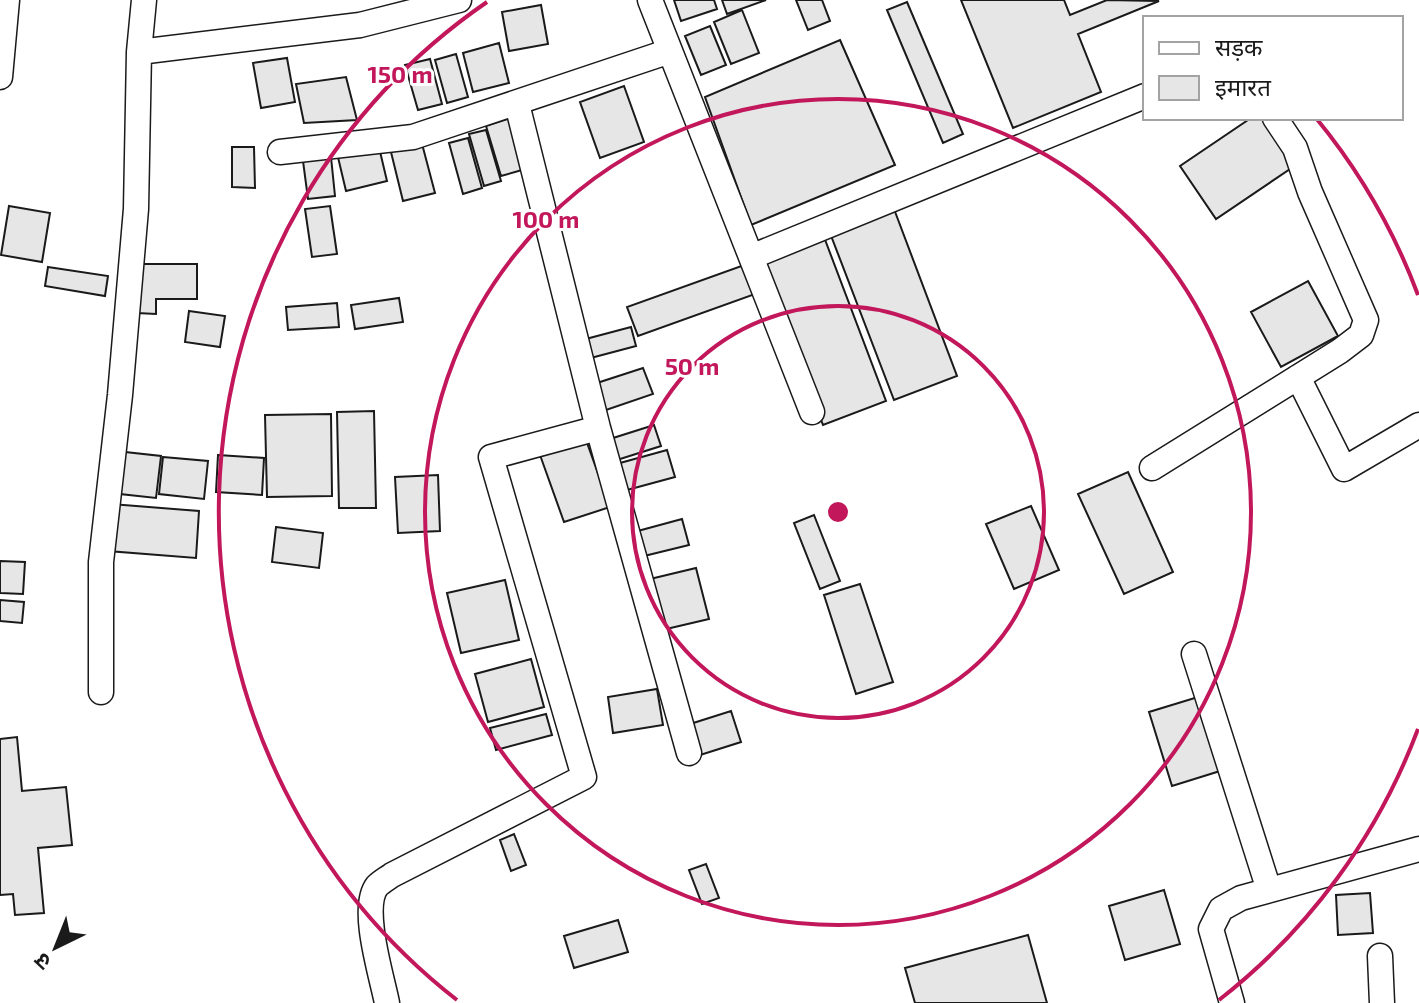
<svg xmlns="http://www.w3.org/2000/svg" width="1419" height="1003" font-family="'Exo 2','Noto Sans Devanagari',sans-serif">
<style>
.building{fill:#e6e6e6;stroke:#1a1a1a;stroke-width:2}
.lines{fill:none;stroke-linecap:round;stroke-linejoin:round}
.street-casing{stroke:#1a1a1a;stroke-width:27}
.street{stroke:#fff;stroke-width:24}
.ring{fill:none;stroke:#c2185b;stroke-width:4}
.centre{fill:#c2185b;stroke:#fff;stroke-width:4}
.ring-label{font-size:24px;text-anchor:middle;font-weight:bold;fill:#c2185b;stroke:#fff;stroke-width:6;stroke-linejoin:round;paint-order:stroke}
</style>
<rect width="100%" height="100%" fill="#fff"/>
<!-- building -->
<path class="building" d="M674,0H714L717,9L681,21Z
M722,0H766L727,14Z
M796,0H822L830,21L808,30Z
M961,0H1064L1070,15L1107,0L1159,1L1078,34L1101,92L1013,128Z
M907,2L963,134L943,143L887,10Z
M541,5L548,44L509,51L502,12Z
M742,10L759,53L731,64L714,22Z
M710,26L726,65L701,75L685,36Z
M840,40L895,165L751,225L705,97Z
M499,43L509,83L473,92L463,53Z
M456,54L468,97L447,103L435,60Z
M287,58L295,102L261,108L253,63Z
M430,59L442,104L418,110L405,65Z
M346,77L357,120L304,123L296,84Z
M624,86L644,142L600,158L580,102Z
M514,117L529,168L501,176L486,126Z
M1251,118H1263L1296,165L1216,219L1180,166Z
M486,130L501,181L484,186L469,134Z
M468,138L482,188L463,194L449,143Z
M421,140L435,193L403,201L390,148Z
M378,143L387,181L346,191L337,153Z
M232,147H254L255,188L232,187Z
M331,157L335,196L308,199L303,161Z
M9,206L50,213L42,262L1,255Z
M330,206L337,254L312,257L305,209Z
M894,209L957,376L894,400L830,233Z
M824,237L886,401L823,425L761,261Z
M137,264H197V299H156V314L137,313Z
M747,264L758,293L638,336L627,307Z
M48,267L108,276L105,296L45,286Z
M1308,281L1338,336L1281,367L1251,312Z
M399,298L403,322L355,329L351,305Z
M337,303L339,327L288,330L286,307Z
M189,311L225,316L220,347L185,342Z
M631,327L636,346L587,359L582,340Z
M643,368L653,394L606,410L597,383Z
M374,411L376,508H339L337,412Z
M331,414L332,496L267,497L265,415Z
M654,425L661,446L617,460L610,439Z
M586,440L610,507L564,522L540,455Z
M667,450L675,477L627,490L620,463Z
M116,451L161,456L156,498L111,493Z
M218,455L264,458L262,495L216,492Z
M163,457L208,461L204,499L159,494Z
M1128,472L1173,572L1124,594L1078,494Z
M438,475L440,531L398,533L395,477Z
M111,504L199,511L196,558L108,551Z
M1031,506L1059,570L1014,589L986,524Z
M814,515L840,581L820,589L794,523Z
M682,519L689,545L640,557L634,532Z
M276,527L323,533L319,568L272,562Z
M0,561L25,562L23,594L0,593Z
M696,568L709,619L662,630L650,579Z
M505,580L519,640L461,653L447,593Z
M860,584L893,682L856,694L824,595Z
M0,600L24,602L22,623L0,621Z
M531,659L544,707L488,722L475,674Z
M657,689L663,725L613,733L608,697Z
M1198,697L1220,771L1172,786L1149,712Z
M731,711L741,742L697,756L687,725Z
M546,714L552,735L496,750L490,728Z
M17,737L22,791L66,787L72,845L38,848L44,913L15,915L13,894L0,895V739Z
M514,834L526,865L511,871L500,840Z
M706,864L719,898L702,904L689,870Z
M1164,890L1180,944L1125,960L1109,906Z
M1370,893L1373,933L1338,935L1336,895Z
M618,920L628,952L574,968L564,936Z
M1028,935L1047,1003H915L905,968Z"/>
<g class="lines">
<!-- street casing -->
<g class="street-casing">
<path id="street" d="M650,0L812,412
M139,52L360,25L459,0
M0,77L7,0
M517,104L598,428L689,753
M280,152L413,137L670,51
M751,257L1145,96
M1298,377L1344,469L1419,425
M1152,468L1340,351L1361,335L1366,320L1310,192L1295,148L1275,118
M1194,654L1269,890
M101,692V562L120,395L136,209L139,52L144,0
M1380,956L1382,1003
M387,1003C382,977 360,908 377,886C381,882 388,878 392,875L584,777L491,457L598,428
M1232,1003L1211,929L1221,909L1241,898L1419,849"/>
</g>
<!-- street -->
<use href="#street" class="street"/>
</g>
<!-- distance rings -->
<g class="ring">
<circle cx="838" cy="512" r="206"/>
<circle cx="838" cy="512" r="413"/>
<path d="M1418 729A619 619 0 0 1 1219 1000M457 1000A619 619 0 0 1 487 2M1316 118A619 619 0 0 1 1418 295"/>
</g>
<circle cx="838" cy="512" r="12" class="centre"/>
<g class="ring-label">
<text x="400" y="83">150 m</text>
<text x="546" y="228">100 m</text>
<text x="692" y="375">50 m</text>
</g>
<!-- legend -->
<rect x="1143" y="16" width="260" height="104" fill="#ffffff" stroke="#a3a3a3" stroke-width="2"/>
<rect x="1159" y="42" width="40" height="12" fill="#ffffff" stroke="#a3a3a3" stroke-width="2"/>
<text x="1215" y="56" font-size="24" fill="#1a1a1a">सड़क</text>
<rect x="1159" y="76" width="40" height="24" fill="#e6e6e6" stroke="#a3a3a3" stroke-width="2"/>
<text x="1215" y="96" font-size="24" fill="#1a1a1a">इमारत</text>
<!-- north arrow -->
<g transform="translate(56 947) rotate(223)" stroke="#ffffff" stroke-width="6" paint-order="stroke">
<path d="M0-6L14 30L0 20L-14 30Z" fill="#1a1a1a"/>
<text y="-12" font-size="22" font-weight="bold" text-anchor="middle" fill="#1a1a1a">उ</text>
</g>
</svg>
